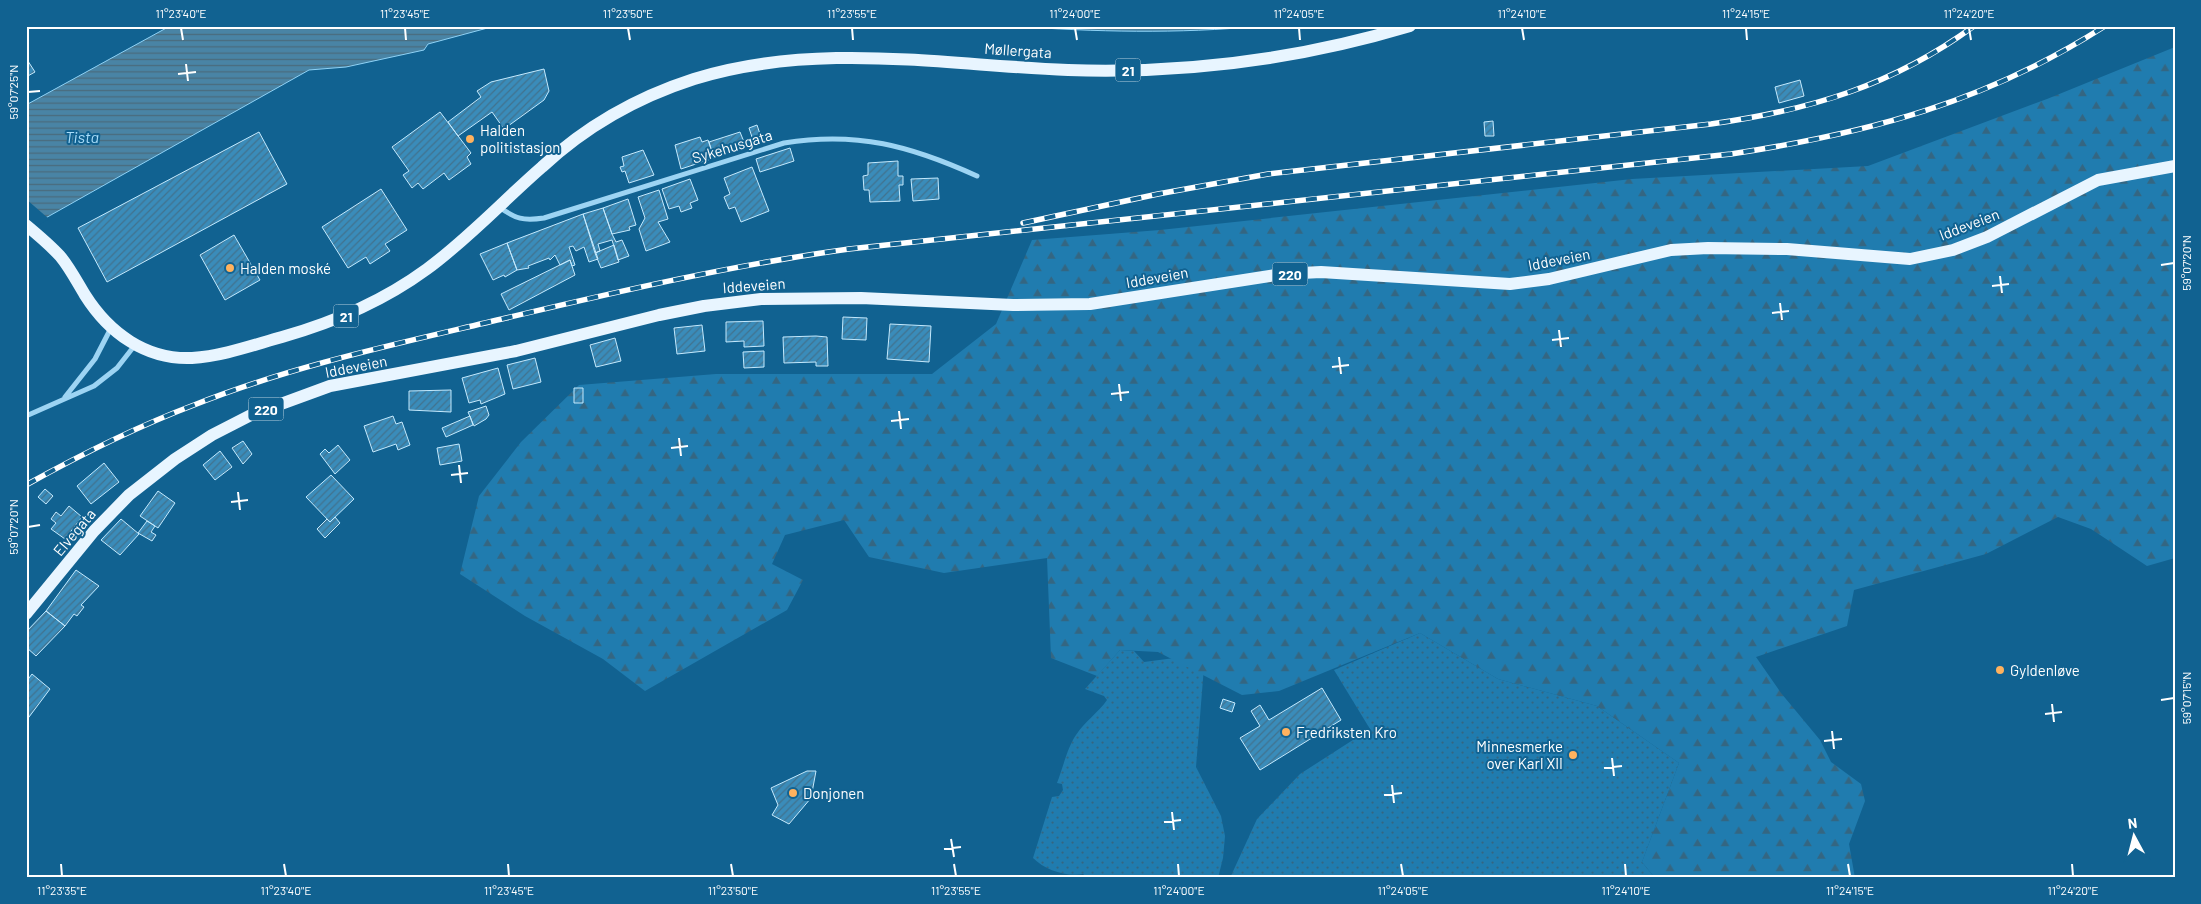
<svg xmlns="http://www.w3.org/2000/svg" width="2201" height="904" font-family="Barlow,sans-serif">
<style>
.grass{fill:url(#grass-dots)}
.forest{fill:url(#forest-firs)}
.water{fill:url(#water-rules);stroke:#8ed2f6}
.pier{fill:#116291}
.building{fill:url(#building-hatch);stroke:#c4e9fd}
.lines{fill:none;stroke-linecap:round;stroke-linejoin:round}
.minor{stroke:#9dd4f3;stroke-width:5}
.primary{stroke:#e8f5ff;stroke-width:12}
.rail-casing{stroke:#fff;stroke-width:5.5}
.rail{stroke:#116291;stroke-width:4;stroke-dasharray:11;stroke-linecap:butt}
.ticks{fill:none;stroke:#fff;stroke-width:2}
.poi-dot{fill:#ffb25e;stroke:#116291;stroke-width:2}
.labels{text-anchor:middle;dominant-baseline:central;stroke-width:4;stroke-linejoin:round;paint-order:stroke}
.shield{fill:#116291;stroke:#b8d0de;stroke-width:1}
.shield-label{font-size:14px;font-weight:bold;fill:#fff}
.street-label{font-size:15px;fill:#fff;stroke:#116291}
.poi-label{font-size:15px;fill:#fff;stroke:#116291;text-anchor:start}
.water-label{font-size:16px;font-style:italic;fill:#a9ddfa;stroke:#116291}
.neatline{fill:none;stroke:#fff;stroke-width:2}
.ticks-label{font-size:12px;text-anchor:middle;fill:#fff}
</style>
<defs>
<pattern id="grass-dots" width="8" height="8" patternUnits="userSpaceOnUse" patternTransform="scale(1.25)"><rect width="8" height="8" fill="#207caf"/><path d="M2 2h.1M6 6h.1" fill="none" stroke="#346682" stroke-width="1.8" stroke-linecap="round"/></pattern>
<pattern id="forest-firs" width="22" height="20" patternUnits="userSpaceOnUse" patternTransform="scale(1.25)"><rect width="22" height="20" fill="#207caf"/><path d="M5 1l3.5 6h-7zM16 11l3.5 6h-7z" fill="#346682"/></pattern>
<pattern id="water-rules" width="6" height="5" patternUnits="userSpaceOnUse" patternTransform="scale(1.25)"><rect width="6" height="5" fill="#4984a5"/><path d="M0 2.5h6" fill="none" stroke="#4a6b7d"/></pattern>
<pattern id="building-hatch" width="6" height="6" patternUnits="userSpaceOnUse" patternTransform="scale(1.25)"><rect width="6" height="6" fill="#3a8cba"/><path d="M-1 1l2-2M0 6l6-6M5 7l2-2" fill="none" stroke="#41728e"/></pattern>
</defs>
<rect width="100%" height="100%" fill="#116291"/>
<!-- grass -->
<path class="grass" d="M1420,633L1498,679L1597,706L1679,763L1642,862L1655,878H1230L1257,819L1300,774L1370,729L1334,670Z
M1120,650L1134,651L1144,662L1205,654L1196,767L1221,816L1225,836L1223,858L1218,878H1088L1083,874C1066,877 1045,870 1033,858L1052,797L1059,796L1063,790L1062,784L1057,783C1063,768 1067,748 1076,735C1085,721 1098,713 1107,700L1104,696L1085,689Z"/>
<!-- forest -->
<path class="forest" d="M2175,47V558L2147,566L2091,529L2058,517L1986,554L1854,590L1847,626L1756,657L1781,693L1820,740L1831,762L1861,784L1865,801L1849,844L1855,878H1655L1642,862L1679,763L1597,706L1498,679L1420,633L1279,691L1242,695L1158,652L1120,650L1097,676L1051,658L1047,558L944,573L869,557L844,520L785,535L772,564L803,580L787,610L645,691L603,659L525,616L460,574L479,496L521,442L579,385L716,374H932L996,324L1032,240L1160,230L1632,179L1868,166L2047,99Z"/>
<!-- water -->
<path class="water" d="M170,26H495L428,44L424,50L346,67L309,70L26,229V105Z
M1013,26H1261C1178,34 1095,32 1013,26Z"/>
<!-- pier -->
<path class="pier" d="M26,199L49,219L26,232Z"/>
<!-- building -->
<path class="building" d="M26,58L35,72L26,77Z
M544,69L549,91L544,100L504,129L492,112L458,136L448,122L481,97L477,91L491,82Z
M1800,80L1804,96L1779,103L1775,87Z
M440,112L471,153L467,157L471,164L449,180L444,173L423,189L418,183L412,188L403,175L409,171L392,147Z
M1493,121L1494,136H1485L1484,122Z
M757,125L762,140L754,143L749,128Z
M259,132L287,184L107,282L78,228Z
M740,132L746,147L714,158L709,142Z
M700,137L702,142L708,140L714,158L681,169L675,145Z
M790,148L794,161L760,172L756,159Z
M643,150L654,175L629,183L625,171L622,172L620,167L624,166L622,157Z
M898,161V176H903V185H899L900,201L870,202L869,190H864L863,176L868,175V163Z
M752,167L769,211L741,222L735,207L729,209L724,197L730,194L724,178Z
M938,178L939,199L913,201L911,179Z
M690,179L698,200L690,203L692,208L681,212L679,206L669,209L662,189Z
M381,189L407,230L385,244L390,251L370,264L366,257L348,268L322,227Z
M659,190L668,219L658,222L670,242L646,251L639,229L645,218L638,197Z
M628,199L636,225L629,227L630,230L612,234L603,208Z
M603,208L612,234L616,242L622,240L629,256L618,260L612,240L598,244L600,251L595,253L583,214Z
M583,214L598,259L589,262L584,247L576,251L573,246L569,247L575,265L572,266L570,260L560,265L555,255L550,260L549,258L528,266L529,268L517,270L507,243Z
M234,235L260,280L225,300L200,255Z
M507,243L517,270L505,277L504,275L493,280L480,254Z
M614,245L619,262L601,268L595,253Z
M570,260L575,275L509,310L501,294Z
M843,317L867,318L866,340L842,339Z
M763,321L764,346L744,347V341L726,342V322Z
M890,324L931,326L929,362L887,359Z
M702,325L705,351L677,354L674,328Z
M816,336L827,337L828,366H816V362L784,363L783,337Z
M615,338L621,361L596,367L590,345Z
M764,351V367L744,368L743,352Z
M535,358L541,382L513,389L507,365Z
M498,368L505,394L481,404L480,400L469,403L462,378Z
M574,388H583V403H574Z
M451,390V412L409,410V391Z
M486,406L489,415L486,419L474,426L468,412Z
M393,416L396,424L402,422L410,445L398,450L396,444L373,452L364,426Z
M470,416L473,425L446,437L442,428Z
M243,441L252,454L243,464L232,448Z
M459,444L462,461L440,465L437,448Z
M338,445L350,460L335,474L320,454L325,449L329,453Z
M220,451L232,467L215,480L203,465Z
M104,463L119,482L91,504L77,486Z
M331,475L354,499L330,522L306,497Z
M45,489L53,496L46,504L38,497Z
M158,491L175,503L158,528L140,516Z
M69,506L82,517L65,539L51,529L56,523L51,519L56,512L61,516Z
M335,517L340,523L325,538L317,529L327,519L330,522Z
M121,519L139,534L120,555L101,540Z
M147,521L155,526L151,532L156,535L152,541L138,533Z
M76,570L99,586L81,605L84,607L77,616L74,614L65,626L46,611Z
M46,611L65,626L36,656L26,647V632Z
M32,674L50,689L26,721V682Z
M1322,688L1341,720L1260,770L1240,738L1260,726L1251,711L1260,705L1269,720Z
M1223,699L1235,703L1232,712L1220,708Z
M807,771H816L811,798L789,824L772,815L778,805L771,788Z"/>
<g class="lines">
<!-- minor -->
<path class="minor" d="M499,207C516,219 523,221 544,218L784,143C857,131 911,146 977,176
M65,397L95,359L111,328
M26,416L94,386L117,368L135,345"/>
<!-- primary -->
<path class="primary" d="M26,225C38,235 50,245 60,256C70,268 77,282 85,295C109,333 146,360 192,358C223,356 253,345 282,337C335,322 382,302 427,269C468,239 504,200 542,167C585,127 638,97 694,79C817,41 943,65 1068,70C1183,74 1300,59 1410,26
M26,614L94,531L129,495L175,459L212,435L251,415L330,386L516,351L659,315L704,306L761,299L861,298L1013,305L1090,304L1282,274L1321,272L1510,284L1549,279L1671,250L1708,248L1787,249L1910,259L1953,250L1987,237L2098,180L2175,166"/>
<!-- rail casing -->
<g class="rail-casing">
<path id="rail" d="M1023,223L1158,194L1268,174L1711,124C1810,110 1892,86 1974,26
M26,485C80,455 136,427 194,405C294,365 401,343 506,318C620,291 733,265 849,249L1731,154C1869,133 1986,102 2105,26"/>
</g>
<!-- rail -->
<use href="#rail" class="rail"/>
</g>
<!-- ticks -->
<path class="ticks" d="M181,28L183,40M405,28L406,40M628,28L630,40M852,28L853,40M1075,28L1077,40M1299,28L1300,40M1522,28L1524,40M1746,28L1747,40M1969,28L1971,40M186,64L188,81M178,74L196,72M28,92L40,91M2161,265L2174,263M2000,276L2002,293M1992,286L2009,284M1780,303L1782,320M1772,313L1789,311M1559,330L1561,347M1552,340L1569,338M1339,357L1341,374M1332,367L1349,365M1119,384L1121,401M1111,394L1129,392M899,411L901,429M891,421L909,419M679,438L681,456M671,448L688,446M459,465L461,483M451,475L468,473M238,492L240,510M231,502L248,500M28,527L40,525M2161,700L2174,698M2052,704L2054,722M2045,714L2062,712M1832,731L1834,749M1824,741L1842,739M1612,758L1614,776M1604,768L1622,766M1392,785L1394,803M1384,795L1402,793M1172,812L1174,830M1164,822L1181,820M951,839L954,857M944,849L961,847M61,864L62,876M284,864L286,876M508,864L509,876M731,864L733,876M954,864L956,876M1178,864L1179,876M1401,864L1403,876M1625,864L1626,876M1848,864L1850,876M2072,864L2073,876"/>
<!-- markers -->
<g class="poi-dot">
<circle cx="470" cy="139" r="5"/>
<circle cx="230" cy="268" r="5"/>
<circle cx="2000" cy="670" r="5"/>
<circle cx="1286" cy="732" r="5"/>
<circle cx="1573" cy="755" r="5"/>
<circle cx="793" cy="793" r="5"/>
</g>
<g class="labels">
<!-- shield labels -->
<g class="shield">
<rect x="1115.5" y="58.5" width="25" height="23" rx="4"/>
<rect x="1272.5" y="262.5" width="35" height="23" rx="4"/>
<rect x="333.5" y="304.5" width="25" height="23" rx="4"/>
<rect x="248.5" y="397.5" width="35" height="23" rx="4"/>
</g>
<g class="shield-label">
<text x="1128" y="70">21</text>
<text x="1290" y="274">220</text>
<text x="346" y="316">21</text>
<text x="266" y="409">220</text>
</g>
<!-- street labels -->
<g class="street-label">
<text transform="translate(1018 50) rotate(4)">Møllergata</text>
<text transform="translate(732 146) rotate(-17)">Sykehusgata</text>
<text transform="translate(1969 224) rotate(-21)">Iddeveien</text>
<text transform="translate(1559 259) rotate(-11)">Iddeveien</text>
<text transform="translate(1157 277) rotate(-10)">Iddeveien</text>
<text transform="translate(754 285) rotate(-4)">Iddeveien</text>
<text transform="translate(356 366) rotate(-11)">Iddeveien</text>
<text transform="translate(74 532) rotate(-50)">Elvegata</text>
</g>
<!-- poi labels -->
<g class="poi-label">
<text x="480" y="130">Halden<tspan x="480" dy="17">politistasjon</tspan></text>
<text x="240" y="268">Halden moské</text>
<text x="2010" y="670">Gyldenløve</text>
<text x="1296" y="732">Fredriksten Kro</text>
<text x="1563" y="746" text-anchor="end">Minnesmerke<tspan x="1563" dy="17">over Karl XII</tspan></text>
<text x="803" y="793">Donjonen</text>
</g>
<!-- water labels -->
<g class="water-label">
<text x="82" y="136">Tista</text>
</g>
</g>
<!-- border -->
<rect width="2201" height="904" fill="none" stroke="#116291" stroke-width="55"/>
<!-- north arrow -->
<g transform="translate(2134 836) rotate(353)" stroke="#116291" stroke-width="4" paint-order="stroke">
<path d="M0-4L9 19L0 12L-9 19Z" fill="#ffffff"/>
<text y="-8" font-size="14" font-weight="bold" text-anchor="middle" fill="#ffffff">N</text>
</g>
<rect x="28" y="28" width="2146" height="848" class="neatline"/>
<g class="ticks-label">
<text x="181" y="18">11°23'40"E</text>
<text x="405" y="18">11°23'45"E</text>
<text x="628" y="18">11°23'50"E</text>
<text x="852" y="18">11°23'55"E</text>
<text x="1075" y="18">11°24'00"E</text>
<text x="1299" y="18">11°24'05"E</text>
<text x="1522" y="18">11°24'10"E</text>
<text x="1746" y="18">11°24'15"E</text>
<text x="1969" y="18">11°24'20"E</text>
<text transform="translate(14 92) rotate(-90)" y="4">59°07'25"N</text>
<text transform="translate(2187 263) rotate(-90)" y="4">59°07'20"N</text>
<text transform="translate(14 527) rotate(-90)" y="4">59°07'20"N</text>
<text transform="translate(2187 698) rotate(-90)" y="4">59°07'15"N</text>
<text x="62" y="895">11°23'35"E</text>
<text x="286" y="895">11°23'40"E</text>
<text x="509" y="895">11°23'45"E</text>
<text x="733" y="895">11°23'50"E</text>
<text x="956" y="895">11°23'55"E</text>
<text x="1179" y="895">11°24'00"E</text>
<text x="1403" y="895">11°24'05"E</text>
<text x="1626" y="895">11°24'10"E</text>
<text x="1850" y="895">11°24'15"E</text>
<text x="2073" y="895">11°24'20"E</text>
</g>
</svg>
